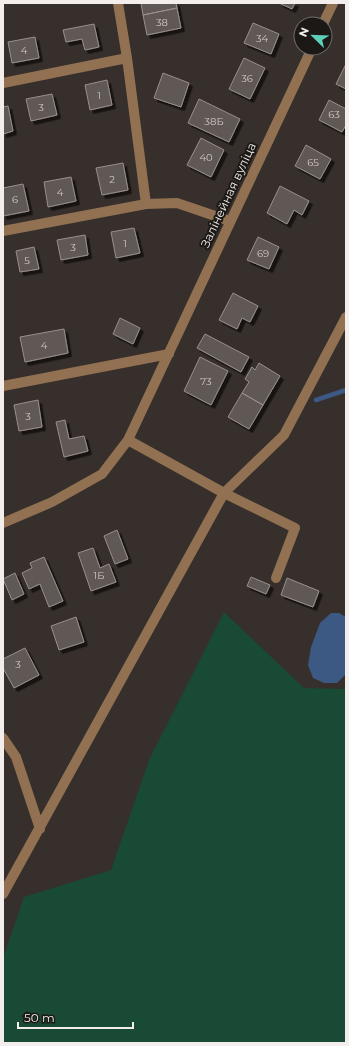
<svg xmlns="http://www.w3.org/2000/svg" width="349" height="1046" font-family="Montserrat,sans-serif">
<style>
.green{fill:#194a36}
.water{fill:#3c5983}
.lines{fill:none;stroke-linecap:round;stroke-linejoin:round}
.stream{stroke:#3c5983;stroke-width:4.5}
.building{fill:#605855;stroke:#998f8d;filter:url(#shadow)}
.minor{stroke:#917151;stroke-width:10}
.labels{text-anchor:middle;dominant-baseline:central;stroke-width:4;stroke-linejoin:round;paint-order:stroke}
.number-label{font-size:10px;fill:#cec8c6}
.street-label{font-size:12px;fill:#f3eeec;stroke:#1b1816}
</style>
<defs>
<filter id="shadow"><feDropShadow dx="3.5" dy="3.5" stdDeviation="0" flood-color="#0009"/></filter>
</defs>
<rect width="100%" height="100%" fill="#362f2b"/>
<!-- green -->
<path class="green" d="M224,612L304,688L346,689V1043H3V958L24,897L111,870L149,760Z"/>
<!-- water -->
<path class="water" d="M331,613H339L346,617V674L337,683H324L313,678L308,665L311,647L320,623Z"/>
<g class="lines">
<!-- stream -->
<path class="stream" d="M316,400L346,390"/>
</g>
<!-- building -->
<path class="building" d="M141,3H176L177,8L143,15Z
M279,3H295L292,9Z
M177,8L181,28L147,35L143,15Z
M253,23L279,34L271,54L244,43Z
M94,24L99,47L85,50L82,39L66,42L63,30Z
M35,37L39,58L12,63L8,42Z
M244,58L265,68L250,99L229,89Z
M346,64V89L336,84Z
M163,73L189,83L181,107L154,98Z
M107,80L112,105L90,110L85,85Z
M52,94L57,115L31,121L26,99Z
M199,99L240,119L229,142L188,123Z
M329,100L346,109V125L342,132L319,120Z
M8,106L13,131L3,134V107Z
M201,138L224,150L211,177L187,165Z
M306,145L331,159L320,179L295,166Z
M123,163L128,190L102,195L96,168Z
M71,177L76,201L48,207L44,182Z
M23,184L29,211L3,216V188Z
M280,186L309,201L302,215L294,210L287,224L267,213Z
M134,228L140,253L116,258L111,232Z
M85,235L88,255L61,260L57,240Z
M258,237L279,247L269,269L247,260Z
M34,247L39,269L20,272L16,251Z
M233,293L258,306L250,322L242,318L237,329L219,320Z
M120,318L140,328L133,344L113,334Z
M64,329L68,353L25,362L20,337Z
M205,334L249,357L241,372L197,348Z
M200,357L228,371L211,405L184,391Z
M259,363L280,376L263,405L242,393L249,382L245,379L252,367L255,370Z
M242,393L263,405L249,429L228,417Z
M38,400L42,427L19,431L14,405Z
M65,420L69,439L84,436L88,451L64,457L56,422Z
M117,530L128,559L115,564L104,536Z
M93,548L100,568L109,564L116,582L91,591L78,553Z
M44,557L63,601L49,607L40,584L29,589L22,573L32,568L30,563Z
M15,573L24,594L12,600L3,579Z
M251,577L270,585L266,594L247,586Z
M287,578L319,591L313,607L281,595Z
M76,617L84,642L59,650L51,626Z
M25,648L39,675L14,688L3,668V659Z"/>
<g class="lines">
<!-- minor -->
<path class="minor" d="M118,3L127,58L146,204
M323,24L333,3
M3,83L127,58
M3,231L146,204L177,203L230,221
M3,386L169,354
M128,440L224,493L295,528L276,578
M3,523L52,502L102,474L128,440L312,48
M3,738L16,757L40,829
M3,894L224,493L284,435L346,317"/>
</g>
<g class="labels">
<!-- number labels -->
<g class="number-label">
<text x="162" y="22">38</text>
<text x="262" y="38">34</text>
<text x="24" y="50">4</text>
<text x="247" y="78">36</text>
<text x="99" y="95">1</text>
<text x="41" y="107">3</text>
<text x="334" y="114">63</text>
<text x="214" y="121">38Б</text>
<text x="206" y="157">40</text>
<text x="313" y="162">65</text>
<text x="112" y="179">2</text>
<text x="60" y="192">4</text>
<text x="15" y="199">6</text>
<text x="125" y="243">1</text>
<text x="73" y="247">3</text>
<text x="263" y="253">69</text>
<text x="27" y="260">5</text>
<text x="44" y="345">4</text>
<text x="206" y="381">73</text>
<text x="28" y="416">3</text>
<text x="99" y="575">1Б</text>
<text x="18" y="664">3</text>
</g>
<!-- street labels -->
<g class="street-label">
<text transform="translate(228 195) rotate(-65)">Залінейная вуліца</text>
</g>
</g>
<!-- border -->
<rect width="349" height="1046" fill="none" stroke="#f3eeec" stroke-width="8"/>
<!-- north arrow -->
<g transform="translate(313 36) rotate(293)"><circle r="19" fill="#1b1816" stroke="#716e6c"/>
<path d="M0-3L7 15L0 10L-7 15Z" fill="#5eceb8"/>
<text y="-6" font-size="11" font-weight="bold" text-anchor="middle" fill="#f3eeec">N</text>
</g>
<!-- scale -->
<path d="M18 1022v6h115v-6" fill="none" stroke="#f3eeec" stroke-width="2"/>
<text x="24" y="1022" font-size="12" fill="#f3eeec" stroke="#1b1816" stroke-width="3" paint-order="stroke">50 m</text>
</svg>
